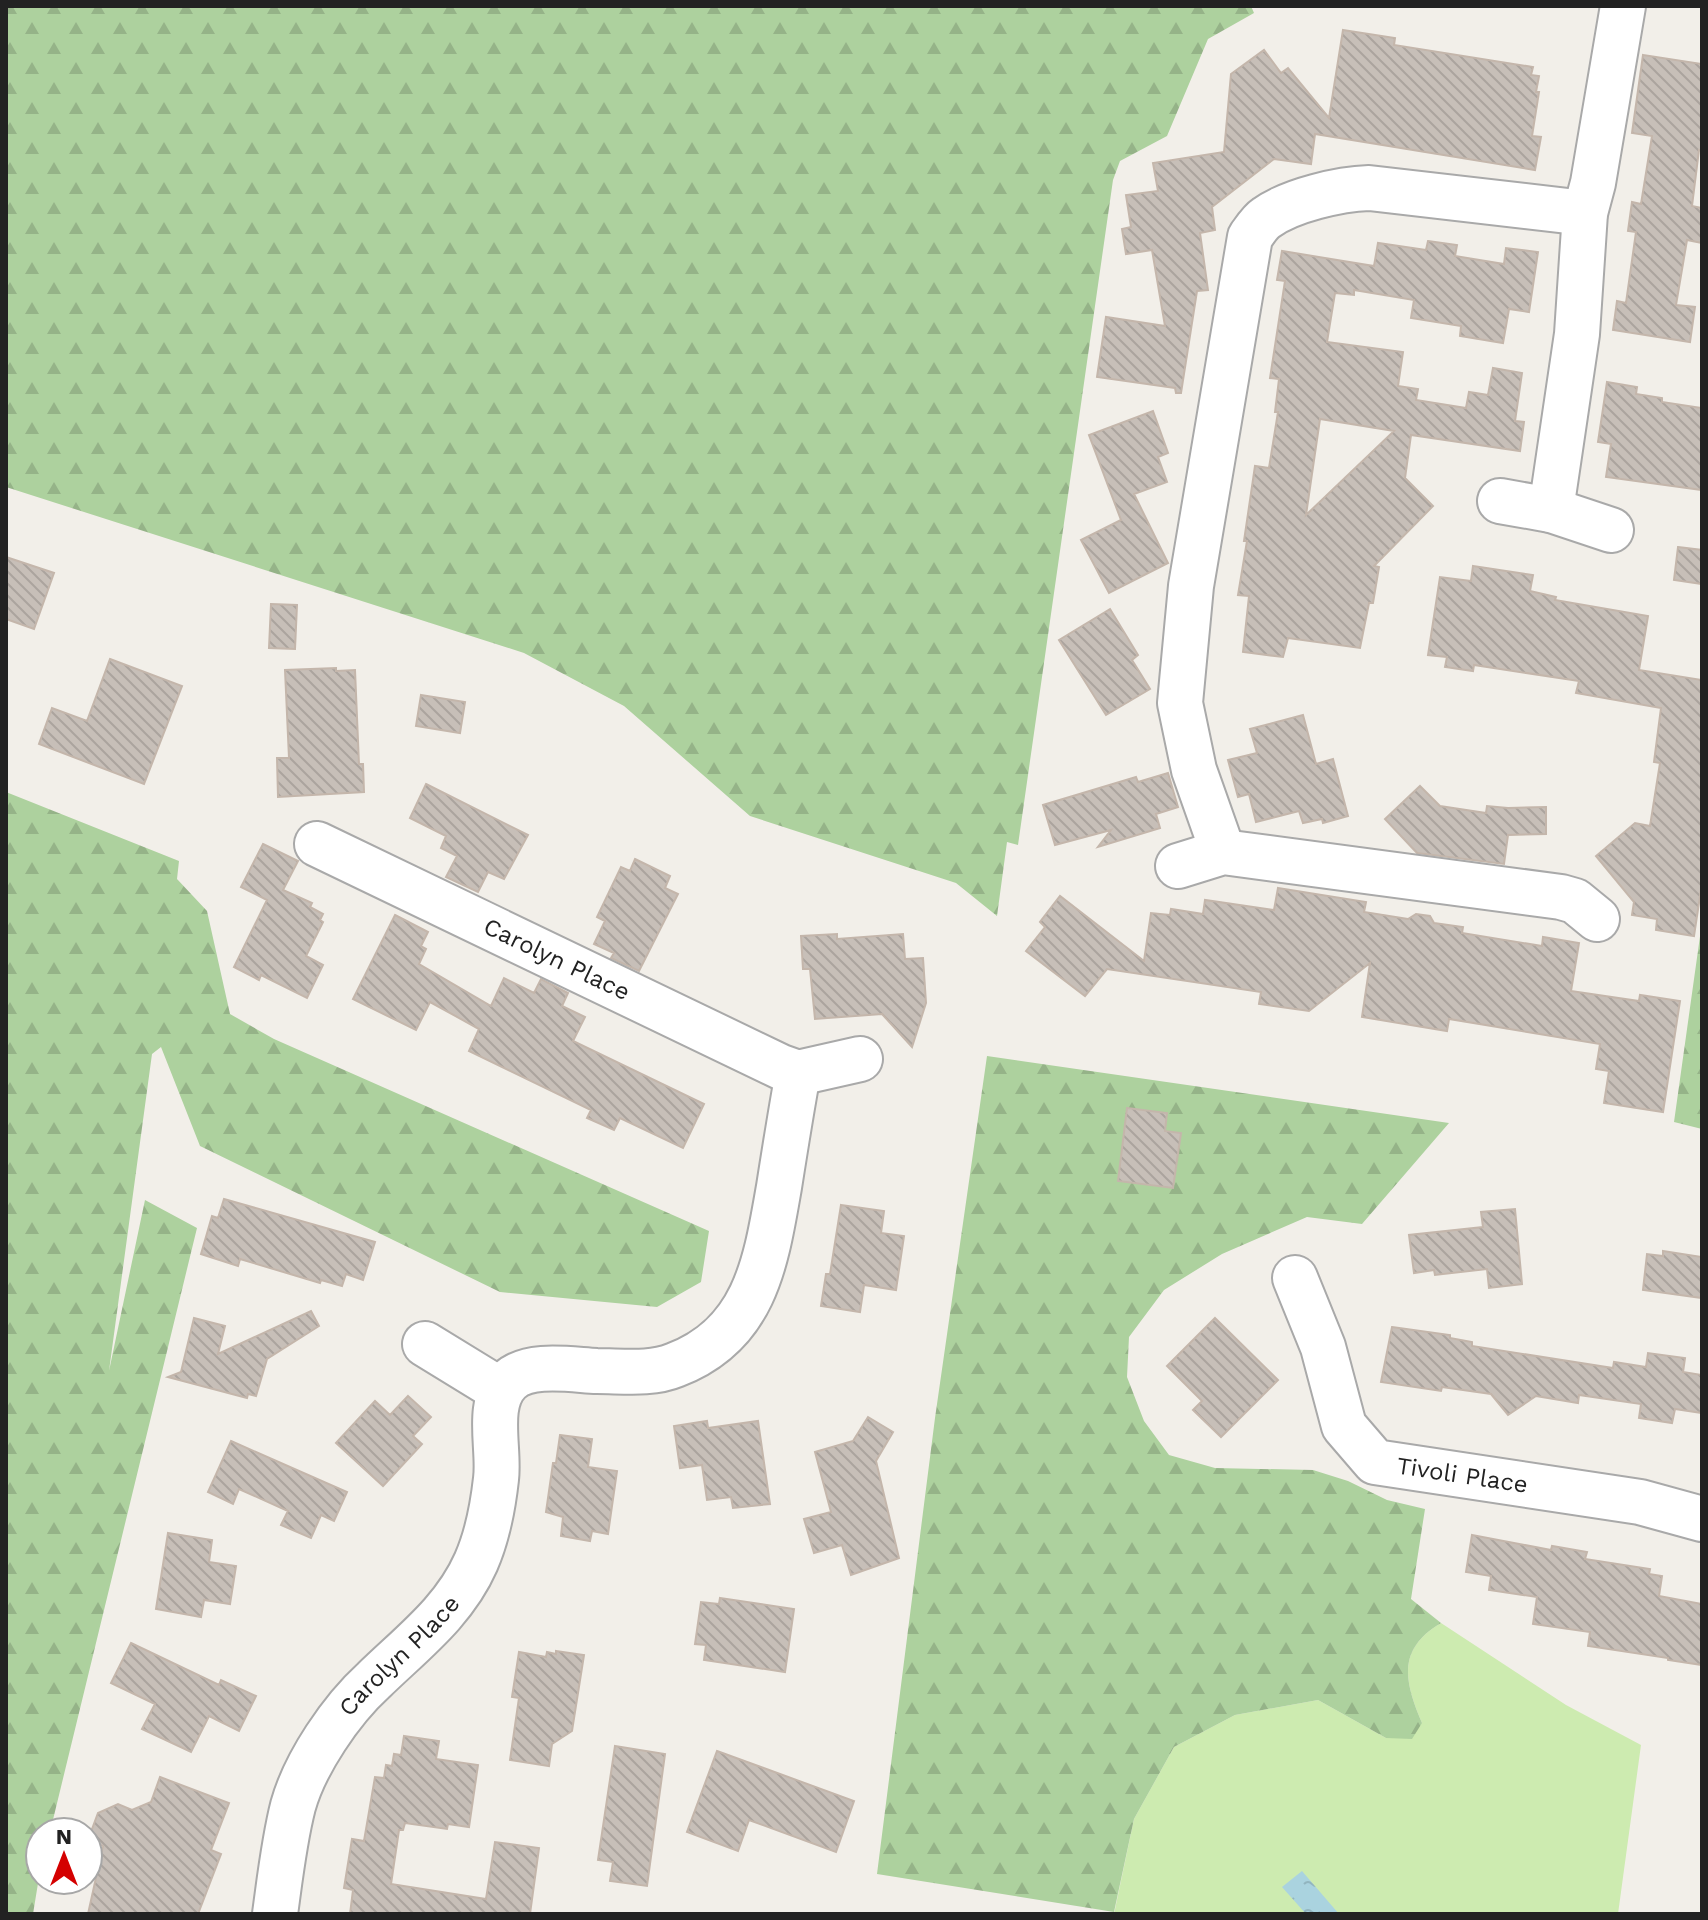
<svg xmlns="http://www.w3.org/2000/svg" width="1708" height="1920" font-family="'Work Sans',sans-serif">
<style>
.grass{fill:#cdebb0}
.forest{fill:url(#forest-firs)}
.water{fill:url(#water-ripples)}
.building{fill:url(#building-back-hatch);stroke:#c4b6ab;stroke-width:2;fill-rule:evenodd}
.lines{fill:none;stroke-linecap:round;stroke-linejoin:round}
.minor-casing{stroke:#a9a9a9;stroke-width:48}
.minor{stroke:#fff;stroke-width:44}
.labels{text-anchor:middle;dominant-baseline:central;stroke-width:6;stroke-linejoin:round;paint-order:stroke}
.street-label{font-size:24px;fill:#222;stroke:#fff}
</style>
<defs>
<pattern id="forest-firs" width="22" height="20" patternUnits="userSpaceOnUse" patternTransform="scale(2)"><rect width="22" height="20" fill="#add19e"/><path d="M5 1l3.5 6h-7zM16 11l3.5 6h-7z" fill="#95b388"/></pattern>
<pattern id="water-ripples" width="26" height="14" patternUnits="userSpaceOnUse" patternTransform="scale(2)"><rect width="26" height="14" fill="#aad3df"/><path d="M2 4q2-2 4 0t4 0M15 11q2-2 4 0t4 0" fill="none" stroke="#92b5bf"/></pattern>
<pattern id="building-back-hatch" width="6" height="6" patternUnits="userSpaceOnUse" patternTransform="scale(2)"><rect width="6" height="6" fill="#c7bfb8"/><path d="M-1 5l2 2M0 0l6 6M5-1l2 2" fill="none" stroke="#aba49e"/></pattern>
</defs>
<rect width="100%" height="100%" fill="#f2efe9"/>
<!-- grass -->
<path class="grass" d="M1441,1623L1566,1705L1641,1745L1618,1914H1114L1134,1819L1174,1747L1235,1715L1318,1700L1386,1738L1422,1723C1404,1681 1397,1649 1441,1623Z"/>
<!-- forest -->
<path class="forest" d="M6,6H1251L1254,13L1208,39L1167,136L1120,161L1113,180L1018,845L1007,842L997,916L956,883L750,816L624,706L524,653L6,487Z
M6,792L179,861L177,879L207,911L230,1014L274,1039L709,1231L701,1282L657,1307L500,1292L200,1146L161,1047L152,1054L109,1371L145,1200L197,1228L50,1832H40V1871L33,1914H6Z
M1702,922V1129L1674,1122Z
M987,1056L1449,1123L1362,1224L1307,1217L1222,1254L1164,1290L1129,1337L1127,1377L1144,1421L1169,1455L1215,1468L1313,1470L1348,1481L1387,1500L1425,1509L1411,1599L1441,1623C1397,1649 1404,1681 1422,1723L1412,1739L1386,1738L1318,1700L1235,1715L1174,1747L1134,1819L1114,1912L877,1874L935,1418Z"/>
<!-- water -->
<path class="water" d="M1302,1871L1339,1914H1306L1282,1887Z"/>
<!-- building -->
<path class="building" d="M1343,30L1395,38L1394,45L1533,67L1531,75L1539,76L1536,92H1539L1532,136L1541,137L1535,170L1315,134L1311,164L1274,159L1212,207L1215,230L1200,233L1208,290L1197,291L1181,393H1176L1175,388L1097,377L1106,317L1165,326L1152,250L1126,254L1122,229L1131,227L1126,195L1158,191L1153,163L1224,152L1231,74L1264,50L1281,73L1288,68L1329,118Z
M1643,55L1702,64V151L1699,150L1692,206L1702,208V243L1687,240L1676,305L1695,307L1690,342L1613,330L1617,301L1626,303L1636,232L1628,231L1632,202L1641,204L1652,136L1632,133Z
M1428,241L1457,245L1455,256L1504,264L1506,248L1538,252L1529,312L1509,309L1503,343L1460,336L1461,326L1411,318L1414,300L1354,290V295L1335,293L1327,342L1403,352L1398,386L1418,389L1416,400L1466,408L1469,392L1488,395L1493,368L1522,373L1515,421L1524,422L1520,451L1411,435L1405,478L1433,506L1374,566L1379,567L1373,603H1369L1360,648L1288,638L1283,657L1243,652L1249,596L1238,595L1247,541H1244L1255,466L1269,468L1278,412H1275L1279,379L1270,378L1285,281L1277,280L1282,251L1374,266L1378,243L1426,250ZM1320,419L1394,431L1306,515Z
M1607,382L1637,387L1636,394L1662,398V402L1702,408V490L1606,477L1611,444L1598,442Z
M1153,411L1168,453L1158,457L1167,482L1134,494L1168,563L1109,593L1081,540L1121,520L1089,435Z
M1678,547L1702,550V584L1674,580Z
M6,557L54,573L34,629L6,619Z
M1473,566L1533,575L1530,591L1556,597L1555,600L1648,616L1639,670L1702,680V883L1694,936L1656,930L1657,919L1632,915L1634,902L1596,856L1635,823L1650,826L1660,763L1654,762L1661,708L1576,693L1579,681L1474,665L1473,671L1445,667L1447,657L1428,655L1440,577L1471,581Z
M271,604L297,605L295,649L269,648Z
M1110,609L1138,655L1132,660L1150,689L1106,715L1059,640Z
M110,659L182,686L144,784L39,744L52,708L87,721Z
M336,668V671L355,670L359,764H363L364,792L278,797L277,758H289L285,670Z
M421,695L465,702L460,733L416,726Z
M1303,715L1316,764L1333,759L1348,816L1323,823L1322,819L1303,823L1299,811L1256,822L1249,794L1238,797L1228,760L1257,753L1250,729Z
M1168,773L1178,807L1156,814L1160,828L1098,847L1111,830L1055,845L1043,805L1136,777L1138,782Z
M426,784L528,835L504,879L488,872L478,892L446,877L457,856L441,848L446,836L410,818Z
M1420,786L1440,806L1486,813L1487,806L1508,808L1546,807V834L1508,835L1504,864L1417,853L1385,819Z
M263,844L298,861L283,890L312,903L310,907L323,914L320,920L323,922L306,956L323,965L307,998L261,975L259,980L234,967L267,900L241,887Z
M635,859L670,876L665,888L678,894L639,971L611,958L614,953L594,944L605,921L597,917L621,867L630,871Z
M1278,888L1366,902L1364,912L1408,919L1416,914L1430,916L1434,923L1463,927L1462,933L1542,946L1543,937L1579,943L1571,991L1639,1001L1640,995L1680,1001L1663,1112L1604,1103L1609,1071L1596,1069L1600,1044L1449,1019L1447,1031L1362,1017L1370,963L1309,1011L1259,1004L1261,992L1107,969L1085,996L1026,951L1045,927L1040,922L1060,896L1144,961L1151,913L1170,915L1171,909L1203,914L1205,900L1274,910Z
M395,915L428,932L421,946L426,949L419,964L491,1006L504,978L534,993L541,979L568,993L562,1006L585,1017L573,1041L704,1104L683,1148L620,1118L614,1130L587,1118L591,1110L469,1051L479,1029L430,1002L416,1030L353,999Z
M837,934V939L903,934L905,959L923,958L926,1003L912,1047L882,1014L815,1019L810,969H803L801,936Z
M1127,1108L1167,1113L1165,1131L1181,1133L1173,1188L1118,1181Z
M224,1199L375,1242L363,1280L346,1274L342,1286L321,1280L320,1283L240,1259L238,1266L201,1254L212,1216L218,1218Z
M841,1205L884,1211L881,1233L904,1236L896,1290L864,1285L860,1312L821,1306L826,1274H830Z
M1515,1209L1522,1284L1489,1288L1487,1269L1435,1275L1434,1270L1414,1273L1409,1235L1483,1227L1481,1212Z
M1663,1251L1702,1257V1298L1643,1290L1647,1254L1663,1256Z
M311,1311L319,1326L267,1359L256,1396L248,1394L247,1398L168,1377L181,1372L194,1318L225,1326L218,1354Z
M1215,1318L1278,1380L1221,1437L1193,1410L1202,1401L1167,1366Z
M1392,1327L1450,1335V1338L1472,1342V1346L1613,1368L1614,1362L1646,1367L1648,1353L1685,1358L1683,1372L1702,1375V1413L1675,1409L1672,1423L1639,1418L1641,1404L1579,1395L1578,1403L1536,1396L1508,1415L1491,1394L1442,1387L1441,1391L1381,1382Z
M408,1396L431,1417L413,1436L422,1444L383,1486L336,1443L375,1401L390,1415Z
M868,1417L893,1432L876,1461L899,1558L851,1575L842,1545L814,1553L804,1519L831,1512L815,1452L853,1441Z
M707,1421L708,1428L758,1421L770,1504L733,1508L731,1497L707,1500L702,1465L680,1468L674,1426Z
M560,1435L592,1439L588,1467L617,1471L608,1534L592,1531L590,1541L561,1536L563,1517L546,1512L553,1463H556Z
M231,1441L347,1492L334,1521L321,1515L311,1538L281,1525L288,1511L239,1489L233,1504L208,1492Z
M168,1533L212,1540L209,1562L236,1566L230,1604L204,1600L201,1617L156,1609Z
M1472,1535L1551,1550L1552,1546L1587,1552L1585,1559L1650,1569L1649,1574L1662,1576L1659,1596L1702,1604V1665L1668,1660V1658L1588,1646L1590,1632L1533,1624L1537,1597L1489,1590L1491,1576L1466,1572Z
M720,1598L794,1609L785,1672L704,1660L706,1645L695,1644L701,1602L719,1604Z
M131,1643L219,1685L221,1680L256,1696L239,1731L209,1716L191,1752L142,1729L155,1704L111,1683Z
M556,1651L584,1655L572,1731L552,1744L549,1766L510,1760L519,1698L512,1697L519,1652L546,1657L547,1652L556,1654Z
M404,1736L439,1741L436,1759L478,1765L469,1827L448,1824L447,1829L405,1823L403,1830H399L391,1884L486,1899L495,1842L539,1848L530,1914H350L353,1890L344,1888L352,1839L364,1841L375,1777L384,1778L386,1765L392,1766L394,1754L401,1755Z
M615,1746L665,1754L647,1886L610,1881L613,1862L598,1860Z
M717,1751L854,1801L836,1852L749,1820L738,1851L687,1832Z
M160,1777L229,1803L211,1850L221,1854L198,1914H88L103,1846L88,1840L98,1813L118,1804L132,1810L151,1802Z"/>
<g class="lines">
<!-- minor casing -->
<g class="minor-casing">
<g id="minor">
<path d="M1500,501L1551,510L1611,530"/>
<path d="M1551,510L1577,334L1585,213L1593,183L1623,6"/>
<path id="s1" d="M317,844L781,1067L798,1073L860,1059"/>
<path d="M1223,852L1194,770L1180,703L1191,586L1250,237C1255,230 1260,222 1266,218C1291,200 1340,189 1369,188L1585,213"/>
<path d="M1178,866L1223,852L1561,897L1575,901L1597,919"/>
<path id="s2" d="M1295,1278L1323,1347L1344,1426L1375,1462L1640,1502L1702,1519"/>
<path d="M425,1344L500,1390"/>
<path id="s3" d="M275,1914C280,1878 284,1841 293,1806C305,1763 341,1710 374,1680C412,1643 454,1612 476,1562C487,1537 493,1506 496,1479C500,1449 485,1404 509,1381C529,1362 572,1370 597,1371C623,1371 651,1375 675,1365C756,1334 766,1261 779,1187C785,1149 791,1111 798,1073"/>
</g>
</g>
<!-- minor -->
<use href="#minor" class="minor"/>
</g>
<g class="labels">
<!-- street labels -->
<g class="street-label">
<text stroke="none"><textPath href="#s1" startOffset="266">Carolyn Place</textPath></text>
<text stroke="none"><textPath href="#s2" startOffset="292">Tivoli Place</textPath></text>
<text stroke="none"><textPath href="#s3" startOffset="296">Carolyn Place</textPath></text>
</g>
</g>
<!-- border -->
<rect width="1708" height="1920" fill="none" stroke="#222222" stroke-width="16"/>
<!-- north arrow -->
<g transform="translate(64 1856)"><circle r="38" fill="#ffffff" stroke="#a7a7a7" stroke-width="2"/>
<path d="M0-6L14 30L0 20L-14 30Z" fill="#d40000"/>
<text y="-12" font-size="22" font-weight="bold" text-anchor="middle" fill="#222222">N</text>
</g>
</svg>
